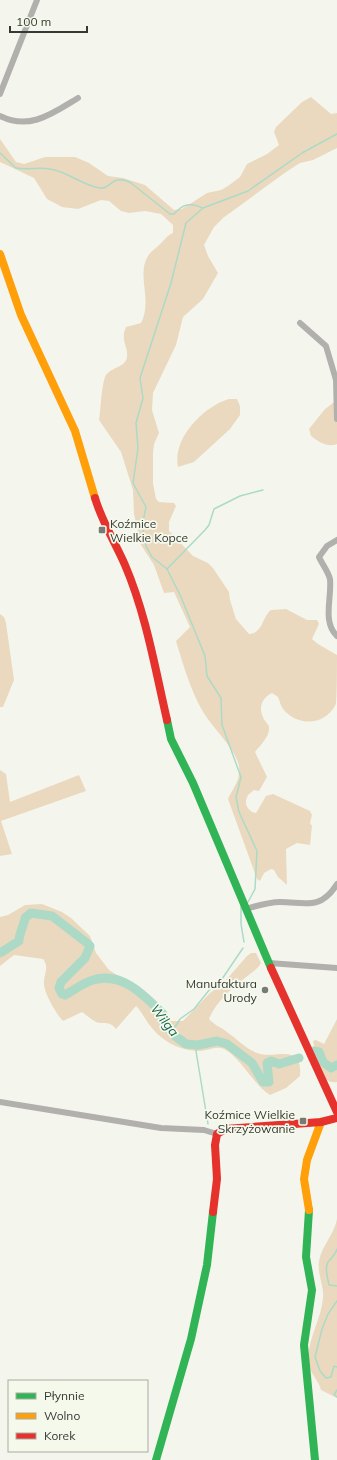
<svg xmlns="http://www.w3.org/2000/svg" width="337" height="1460" font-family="Mulish,sans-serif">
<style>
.green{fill:#ead9bf}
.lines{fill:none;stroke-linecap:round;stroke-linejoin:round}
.stream{stroke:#acdac6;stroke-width:1.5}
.river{stroke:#acdac6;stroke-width:9}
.street{stroke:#b1b0ad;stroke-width:6}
.fast{stroke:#30b455;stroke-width:8}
.slow{stroke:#ff9f0a;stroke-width:8}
.jam{stroke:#e5322d;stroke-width:8}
.poi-dot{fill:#787a74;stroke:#f5f9eb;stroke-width:1.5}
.labels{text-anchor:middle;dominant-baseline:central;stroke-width:3.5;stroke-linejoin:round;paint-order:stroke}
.poi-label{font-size:12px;fill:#363833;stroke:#f5f9eb;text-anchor:end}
.water-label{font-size:13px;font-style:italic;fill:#13644d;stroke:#f5f9eb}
</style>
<rect width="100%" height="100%" fill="#f4f6ee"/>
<!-- green -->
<path class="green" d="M311,97L331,114L337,113V148L313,160L300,163L286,172L223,218L214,227L204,245L208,256L218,273L203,299L183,317L176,345L153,393L152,410L159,433L154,444L153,453V483L156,499L159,502L174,503L176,506L169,522V531L193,556L208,563L213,568L229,592L230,600L236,619L249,634C263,633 262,617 271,610L286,609L307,620H317L319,624L312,639L318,644L337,655C337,664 337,697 336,704C325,726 298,727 283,709C280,705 280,701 278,697L272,693C263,697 258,707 263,717C264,721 268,723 269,727C270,737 260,745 255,752L267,777L259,791L254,790L248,795C244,803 246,807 252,812L256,813L266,796L273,794L310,811L312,815L310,823L312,826L310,845L297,843L286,849L287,885L278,877L274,870L271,869L264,873L260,881L257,879L228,799C233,788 241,780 239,766C235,747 211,727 202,710C190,689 183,664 176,641L190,627L174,592L164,593L154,565L141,545L134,514L133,490L121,452L99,420C101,408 101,388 105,377C109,367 126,368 127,357C128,345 120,341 126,327L141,323C153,300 136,275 148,256C151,251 155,249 159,245C164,241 167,235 173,233V225L161,214L145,211L129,213L121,211L109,201L101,200L78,209L62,207L47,199L34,178L0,162V139L16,162L24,164L45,157H75L89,163L108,176L123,178L145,185L174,210L182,209L207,193L221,190L228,186L240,177L247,164L267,154L279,145L274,132L276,127L302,102Z
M229,399H237L240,406V415L230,429L194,462L178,467C172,438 204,406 229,399Z
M337,400V444C328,448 319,442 311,436L309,429L325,409Z
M0,614L4,617L6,623L14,680L3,707H0Z
M0,770L6,774L10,802L79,775L86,791L1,821L12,854L0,856Z
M42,904L62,912L71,918L90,936L96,953L109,970L146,993L159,1011L172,1021H183L209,994L226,980L247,956L251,953H256L261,963C257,970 251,973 245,978C232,988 215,1003 209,1019C214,1025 221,1027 227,1032C237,1039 245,1048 257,1053C273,1060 303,1041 300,1076L286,1088L270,1095C253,1084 240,1057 224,1049C215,1045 206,1052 197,1051C177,1050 160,1040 148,1023C144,1017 141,1011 136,1006L116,1029C109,1020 104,1025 96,1022C90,1019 87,1015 82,1012L63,1021C57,1015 44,993 44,984C43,975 50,968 43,959L14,955L0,966V917L8,915L25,905Z
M337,1019V1082C319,1086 316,1054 313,1041L316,1040L324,1044Z
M337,1219V1398L321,1390C319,1382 313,1376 310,1369C303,1344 322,1321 323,1297C324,1285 317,1274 319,1261C322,1245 334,1235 337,1219Z"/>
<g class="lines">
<!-- stream -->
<path class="stream" d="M0,153L16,168C27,170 39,167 50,169C67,171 83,186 100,188C111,190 111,173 131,183L170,214H174C183,204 190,202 203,208
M142,526L146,507L133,483L138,448L136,423L143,398L140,378L171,283L186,223L203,208L248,191L302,153L337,134
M143,530L146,546L152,557L167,569L181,597L205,656L207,676L221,698L222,725L241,777L236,797L239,812L257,851L255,889L248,902
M167,569L205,530L209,525L214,509L240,496L263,490
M241,906V924L244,942
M172,1032L180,1019L194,1009L210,989L220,982L243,948
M195,1045L208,1124
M337,1249C335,1256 332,1257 328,1262C324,1268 328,1279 329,1285L337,1286
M337,1301L328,1314L322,1329L315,1357L320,1371L326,1378L331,1377L334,1366L337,1367
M337,1390L334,1395L337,1397"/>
<!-- river -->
<path class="river" d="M0,953L19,941C19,933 24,926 25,918L31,913L52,916L87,943L90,946L85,958L61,982L59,988L62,994L65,995C74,990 83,983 93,980C122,971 145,996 163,1014L162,1020L175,1036L186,1044L198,1045L217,1041L227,1044L252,1063L263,1082H269L267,1063L271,1061L279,1064L299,1058
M314,1051L319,1052L323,1062L331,1068L337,1065"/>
<!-- street -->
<path class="street" d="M0,94L37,0
M0,116C30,131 53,113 78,98
M300,323L326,346L336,380L337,419
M337,540L327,546L319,557C322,564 328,571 330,579C332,598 322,622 337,636
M246,909C257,906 268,902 280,902C305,902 320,911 337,884
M269,963L337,968
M0,1102L161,1128L204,1130L217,1134"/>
<!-- fast -->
<path class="fast" d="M167,720L171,739L193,783L271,968
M309,1210L306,1257L312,1290L304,1345L315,1460
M156,1460L191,1339L207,1265L213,1212"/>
<!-- slow -->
<path class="slow" d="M0,254L21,315L75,431L95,498
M309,1210L304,1179L307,1160L321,1122"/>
<!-- jam -->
<path class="jam" d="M95,498C102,522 115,542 125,565C146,614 155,668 167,720
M271,968L337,1112
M213,1212L217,1179L215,1145L217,1134L225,1129L321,1122L337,1118"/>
</g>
<!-- markers -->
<g class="poi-dot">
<rect x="98" y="526" width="8" height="8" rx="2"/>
<circle cx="265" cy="990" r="4"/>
<rect x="299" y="1117" width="8" height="8" rx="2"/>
</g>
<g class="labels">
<!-- poi labels -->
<g class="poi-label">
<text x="110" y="523" text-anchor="start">Koźmice<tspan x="110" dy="14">Wielkie Kopce</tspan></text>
<text x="257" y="983">Manufaktura<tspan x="257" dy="14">Urody</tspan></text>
<text x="295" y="1114">Koźmice Wielkie<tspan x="295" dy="14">Skrzyżowanie</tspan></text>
</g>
<!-- water labels -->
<g class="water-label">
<text transform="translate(165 1020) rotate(52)">Wilga</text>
</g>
</g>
<!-- legend -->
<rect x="8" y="1380" width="140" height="72" fill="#f5f9eb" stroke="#a9aca1"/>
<rect x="16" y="1393" width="20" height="6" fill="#30b455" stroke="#a9aca1"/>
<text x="44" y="1400" font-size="12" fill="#363833">Płynnie</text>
<rect x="16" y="1413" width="20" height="6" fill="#ff9f0a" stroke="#a9aca1"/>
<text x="44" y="1420" font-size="12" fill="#363833">Wolno</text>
<rect x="16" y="1433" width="20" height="6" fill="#e5322d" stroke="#a9aca1"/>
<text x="44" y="1440" font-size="12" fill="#363833">Korek</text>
<!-- scale -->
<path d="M10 26v6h77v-6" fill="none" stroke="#363833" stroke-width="2"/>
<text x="16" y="26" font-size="12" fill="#363833" stroke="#f5f9eb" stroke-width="3" paint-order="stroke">100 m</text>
</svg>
